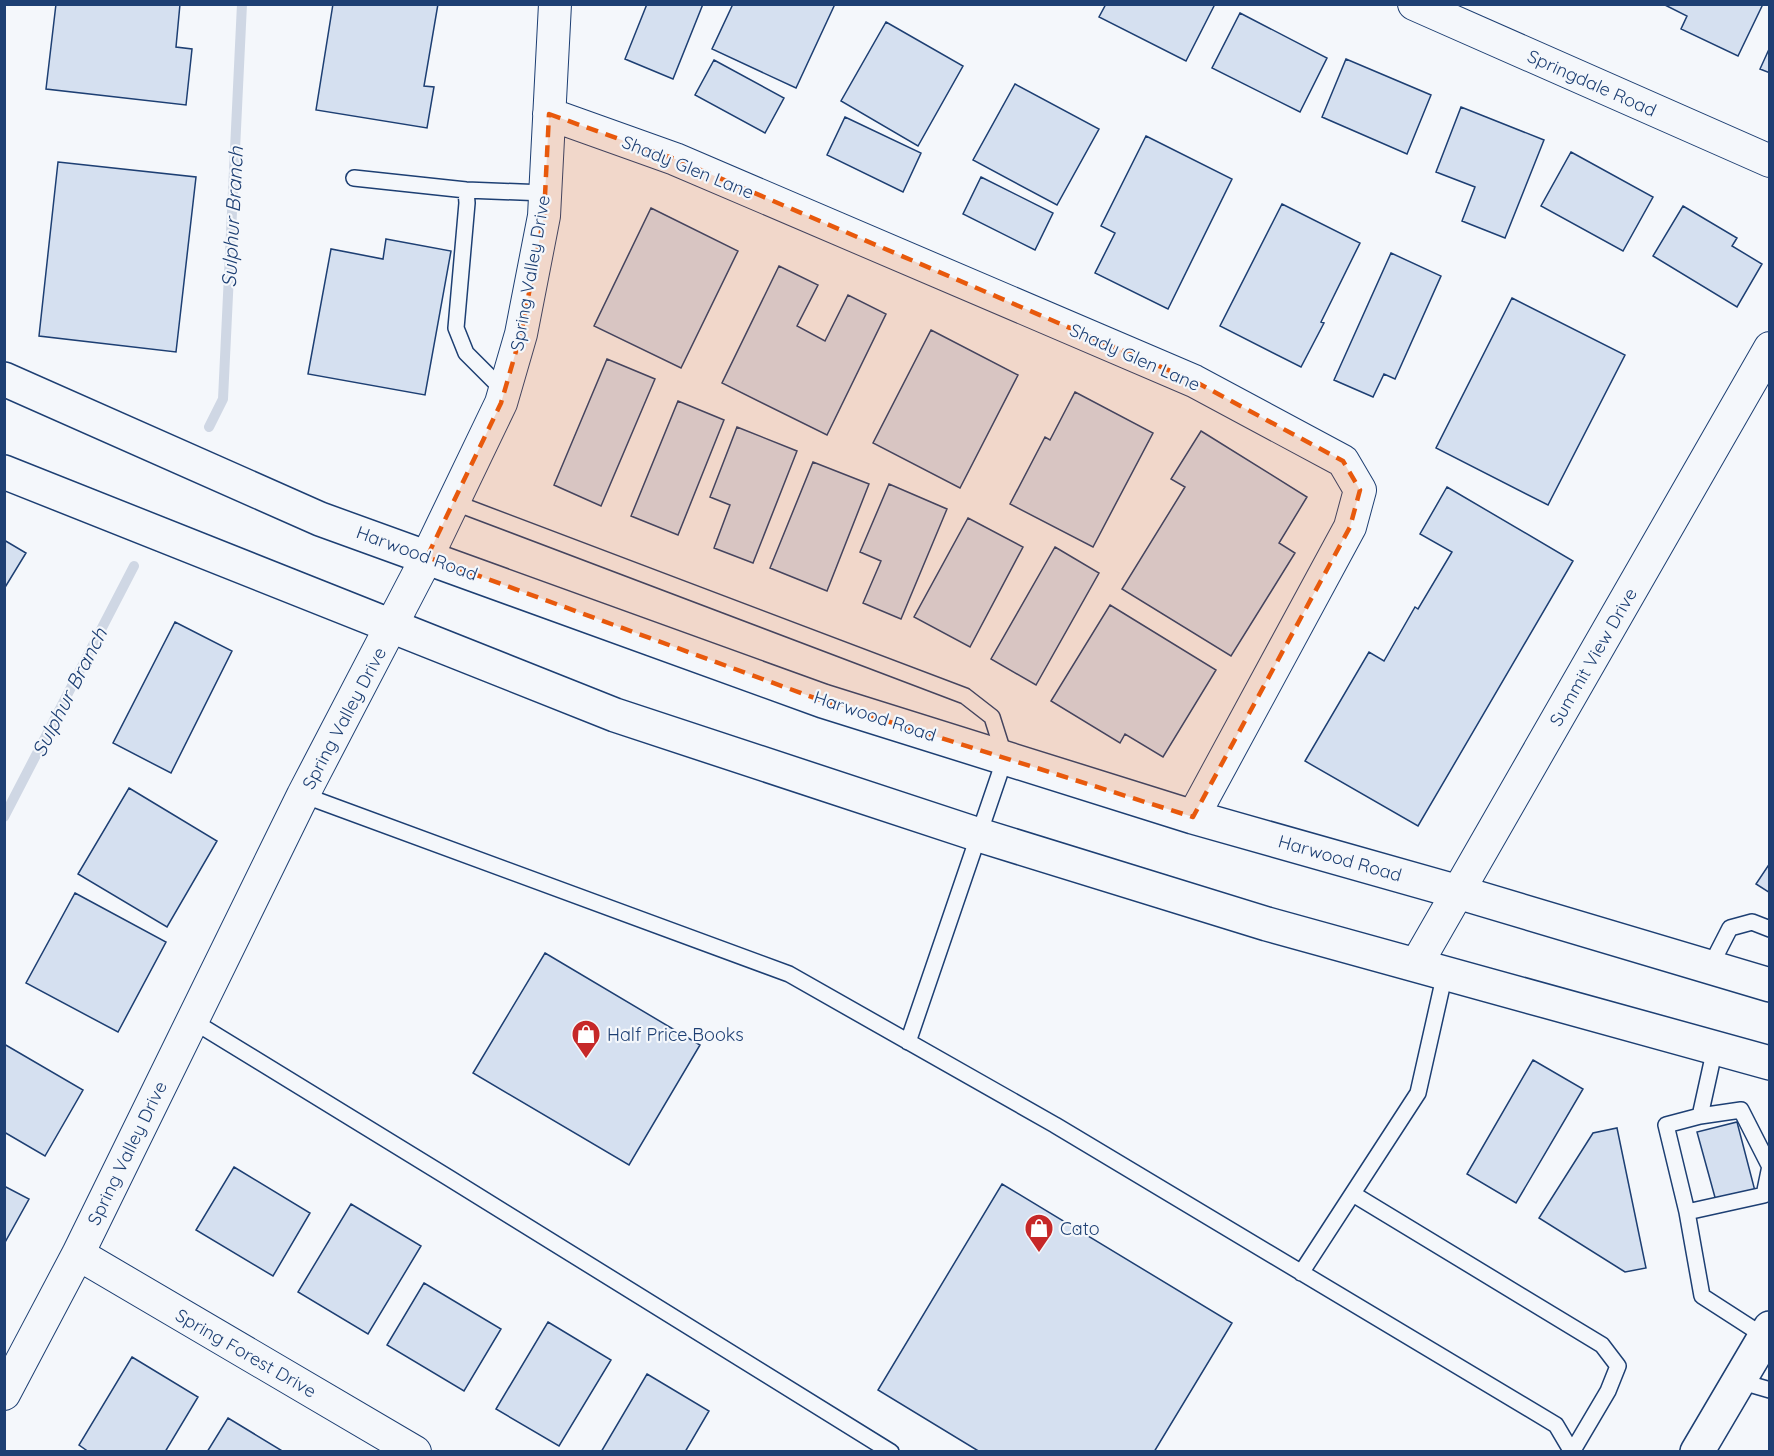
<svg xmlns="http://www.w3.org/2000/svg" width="1774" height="1456" font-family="Quicksand,sans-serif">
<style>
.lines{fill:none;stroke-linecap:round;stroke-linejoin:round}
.stream{stroke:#cfd7e4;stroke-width:10}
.building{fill:#d5e0f0;stroke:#1d3f73;stroke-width:1.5}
.lane-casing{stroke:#1d3f73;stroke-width:18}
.street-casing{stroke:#1d3f73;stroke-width:34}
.secondary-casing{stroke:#1d3f73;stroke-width:36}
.lane{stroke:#f4f7fb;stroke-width:15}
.street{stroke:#f4f7fb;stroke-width:32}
.secondary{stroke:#f4f7fb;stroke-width:33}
.marked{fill:#e8590c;fill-opacity:0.2;stroke:#e8590c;stroke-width:4.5;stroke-dasharray:12 8;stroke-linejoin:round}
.labels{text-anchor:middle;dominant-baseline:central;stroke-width:4.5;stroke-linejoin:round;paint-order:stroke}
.street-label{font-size:18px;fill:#1d3f73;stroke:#f4f7fb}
.poi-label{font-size:18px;fill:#1d3f73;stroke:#f4f7fb;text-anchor:start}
.water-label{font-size:20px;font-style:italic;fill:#1d3f73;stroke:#f4f7fb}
</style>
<rect width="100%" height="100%" fill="#f4f7fb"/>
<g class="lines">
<!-- stream -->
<path class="stream" d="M209,427L223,399L242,4
M4,817L134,566"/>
</g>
<!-- building -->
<path class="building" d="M56,4H180L176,47L192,49L186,105L46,89Z
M333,4H438L424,86L434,87L427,128L316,110Z
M647,4H703L673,79L625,59Z
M733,4H835L796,88L712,49Z
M1106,4H1215L1186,61L1099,17Z
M1663,4H1763L1738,56L1681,29L1687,16Z
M1240,13L1327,58L1300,112L1212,68Z
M886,22L963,66L918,146L841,101Z
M1770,47V73L1760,69Z
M1346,59L1431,95L1407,154L1322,117Z
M714,60L784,98L765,133L695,95Z
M1015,84L1099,129L1057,205L973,160Z
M1461,107L1544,140L1505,238L1462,221L1475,187L1436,172Z
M845,117L921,153L903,192L827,155Z
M1146,136L1232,179L1168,309L1095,273L1115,233L1101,226Z
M1571,152L1653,197L1623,251L1541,206Z
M58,162L196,177L176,352L39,336Z
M981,177L1053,213L1035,250L963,214Z
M1282,204L1360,243L1321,322L1324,323L1301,367L1220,326Z
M1683,206L1737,238L1732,246L1762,264L1737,307L1653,256Z
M651,208L738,251L681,368L594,326Z
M386,239L451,251L425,395L308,374L331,249L383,259Z
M1391,253L1441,276L1395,379L1384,374L1373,397L1334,380Z
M779,266L818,285L797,326L825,341L848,295L886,314L827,435L722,383Z
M1512,298L1625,355L1548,505L1436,448Z
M931,330L1018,375L960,488L873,443Z
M607,359L655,379L601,506L554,485Z
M1075,392L1153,433L1093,547L1010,504L1045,437L1050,440Z
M678,401L724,420L678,535L631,516Z
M737,427L797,451L753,563L714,548L730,505L710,497Z
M1201,431L1307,497L1279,543L1295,553L1231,656L1122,589L1185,487L1171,479Z
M813,462L869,484L827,591L770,568Z
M889,484L947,509L901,619L863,603L881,561L860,552Z
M1447,487L1573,561L1418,826L1305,761L1369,652L1384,661L1415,607L1418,609L1452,552L1420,534Z
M968,518L1023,547L970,647L914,617Z
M4,540L26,553L4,589Z
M1055,547L1099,573L1036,685L991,659Z
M1110,605L1216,670L1163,757L1125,734L1120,743L1051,701Z
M175,622L232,651L171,773L113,743Z
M129,788L217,841L167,927L78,874Z
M1770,863V893L1756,884Z
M75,893L166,942L118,1032L26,983Z
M545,953L700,1045L629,1165L473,1073Z
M4,1044L83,1090L45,1156L4,1132Z
M1533,1060L1583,1089L1516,1203L1467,1174Z
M1737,1122L1755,1191L1716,1201L1697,1132Z
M1617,1128L1646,1268L1625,1272L1539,1218L1593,1133Z
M234,1167L310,1213L273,1276L196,1230Z
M1002,1184L1232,1323L1154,1452H980L878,1390Z
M4,1186L29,1199L4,1244Z
M351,1204L421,1246L368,1334L298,1292Z
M424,1283L501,1329L464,1391L387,1345Z
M548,1322L611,1360L559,1446L496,1409Z
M132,1357L198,1397L165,1452H89L79,1445Z
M647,1374L709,1411L685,1452H601Z
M228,1418L284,1452H207Z"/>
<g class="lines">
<!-- lane casing -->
<g class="lane-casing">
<path id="lane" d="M354,178L466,190L545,193
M466,190L467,203L456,328L466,353L504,391
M453,502L965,696L992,717L1005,758L908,1042
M303,795L789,974L1055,1125L1556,1425L1572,1452
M1710,967L1730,928L1752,922L1770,929
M193,1021L449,1178L891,1452
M1715,1048L1700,1116L1666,1125L1687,1212L1702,1296L1764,1336
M1700,1116L1741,1110L1769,1165
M1353,1194L1602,1345L1618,1366L1608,1391L1572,1452
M1687,1212L1764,1195L1770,1166
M1301,1273L1418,1093L1445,973
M1739,1381L1770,1390"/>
</g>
<!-- street casing -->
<g class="street-casing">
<path id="street" d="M1414,4L1770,161
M549,114L675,159L1194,381L1343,461L1360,490L1350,527L1193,817
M1416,965L1770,348
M78,1254L415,1452
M4,1394L78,1254L303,795L427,557L501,403L521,334L544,216L555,4"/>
</g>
<!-- secondary casing -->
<g class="secondary-casing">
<path id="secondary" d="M4,379L320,519L823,701L1193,817L1458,892L1770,985
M4,472L615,715L979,835L1267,924L1770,1063
M1697,1452L1770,1328"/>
</g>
<!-- lane -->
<use href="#lane" class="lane"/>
<!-- street -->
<use href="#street" class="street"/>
<!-- secondary -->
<use href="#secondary" class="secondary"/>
</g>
<!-- marked area -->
<path class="marked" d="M549,114L675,159L1194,381L1343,461L1360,490L1350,527L1193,817L823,701L427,557L501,403L521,334L544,216Z"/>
<!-- icons -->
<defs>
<g id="shop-pin" transform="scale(1.5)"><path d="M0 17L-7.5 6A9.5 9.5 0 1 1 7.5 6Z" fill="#c62828" stroke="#f4f7fb"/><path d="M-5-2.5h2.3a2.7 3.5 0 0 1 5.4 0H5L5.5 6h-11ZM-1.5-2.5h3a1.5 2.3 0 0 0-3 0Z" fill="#fff"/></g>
</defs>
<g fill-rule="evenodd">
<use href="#shop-pin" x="586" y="1034"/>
<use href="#shop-pin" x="1039" y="1228"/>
</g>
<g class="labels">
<!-- street labels -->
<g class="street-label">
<text transform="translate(1592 83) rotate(24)">Springdale Road</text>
<text transform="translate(688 167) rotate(22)">Shady Glen Lane</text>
<text transform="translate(530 273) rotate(-80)">Spring Valley Drive</text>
<text transform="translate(1135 357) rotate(24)">Shady Glen Lane</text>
<text transform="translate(417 553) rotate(20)">Harwood Road</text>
<text transform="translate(1593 657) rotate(-60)">Summit View Drive</text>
<text transform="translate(875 716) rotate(18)">Harwood Road</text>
<text transform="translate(344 718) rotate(-62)">Spring Valley Drive</text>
<text transform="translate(1340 858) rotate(16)">Harwood Road</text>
<text transform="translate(127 1153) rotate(-64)">Spring Valley Drive</text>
<text transform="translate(246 1353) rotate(30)">Spring Forest Drive</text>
</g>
<!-- poi labels -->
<g class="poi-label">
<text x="607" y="1034">Half Price Books</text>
<text x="1060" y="1228">Cato</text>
</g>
<!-- water labels -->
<g class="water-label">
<text transform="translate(232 217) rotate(-87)">Sulphur Branch</text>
<text transform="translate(69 692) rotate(-63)">Sulphur Branch</text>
</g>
</g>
<!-- border -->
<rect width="1774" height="1456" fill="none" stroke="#1d3f73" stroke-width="12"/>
</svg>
